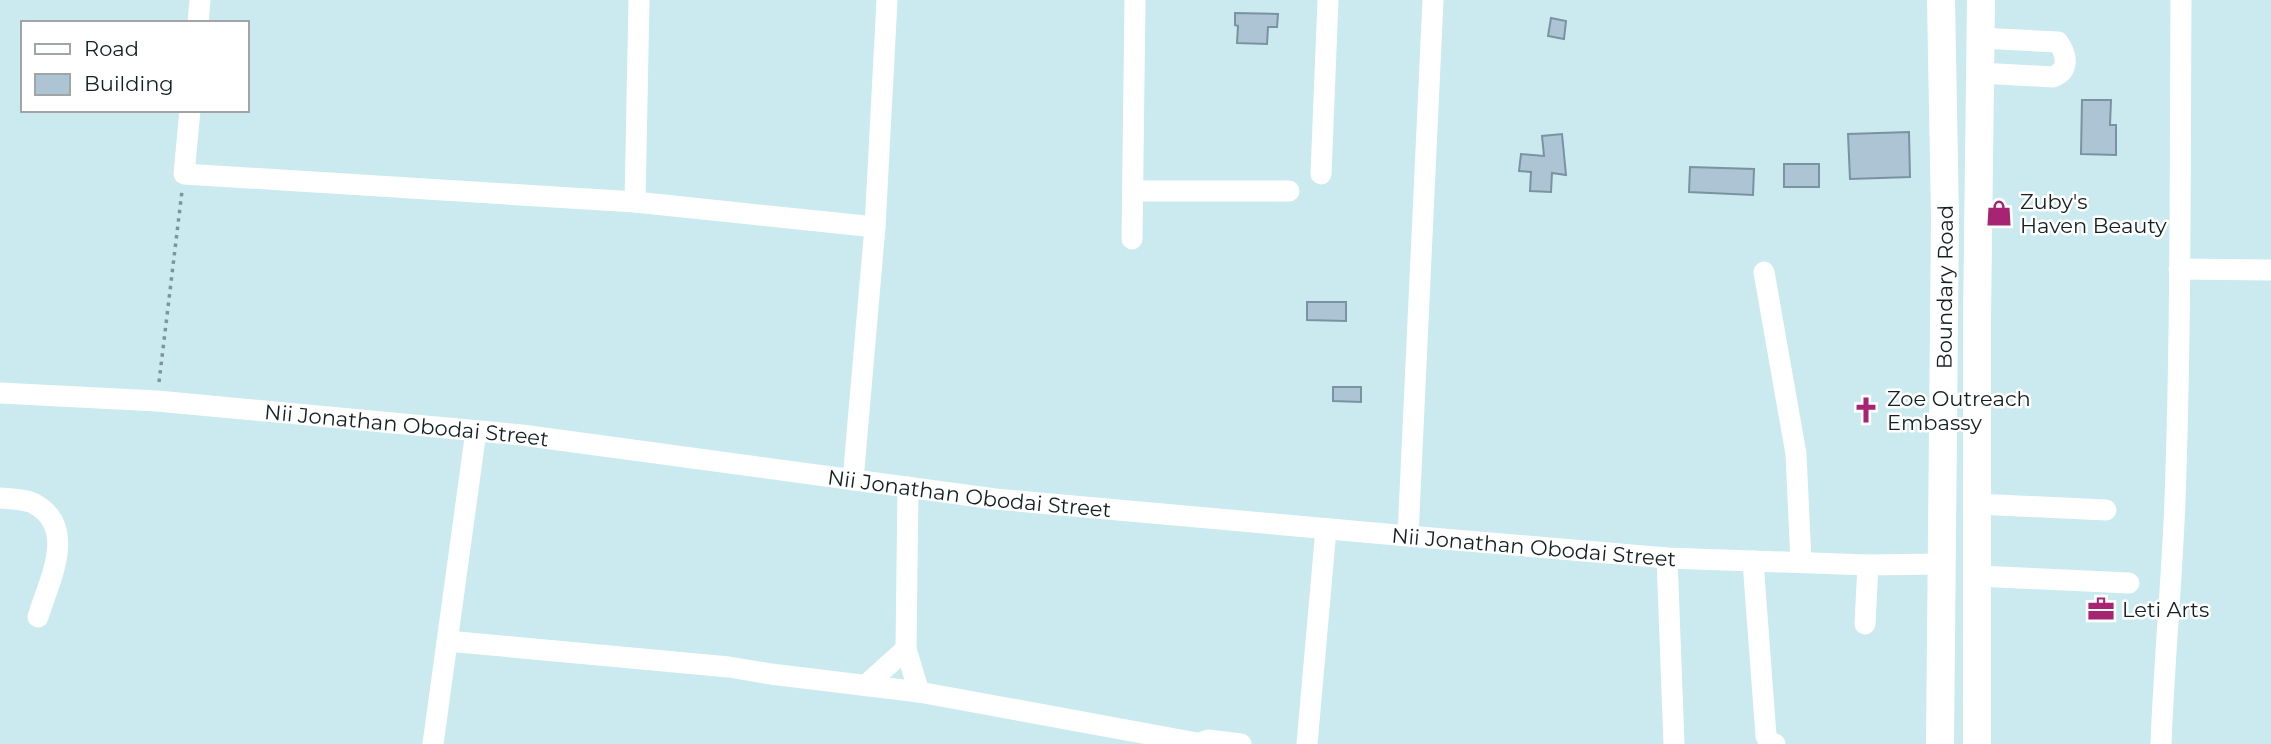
<svg xmlns="http://www.w3.org/2000/svg" width="2271" height="744" font-family="Montserrat,sans-serif">
<style>
.building{fill:#acc4d4;stroke:#7b92a1;stroke-width:2}
.lines{fill:none;stroke-linecap:round;stroke-linejoin:round}
.path{stroke:#7d9599;stroke-width:3.5;stroke-dasharray:3.5 5;stroke-linecap:butt}
.minor{stroke:#fff;stroke-width:21}
.major{stroke:#fff;stroke-width:28}
.labels{text-anchor:middle;dominant-baseline:central;stroke-width:5;stroke-linejoin:round;paint-order:stroke}
.poi-label{font-size:21px;fill:#131f21;stroke:#fff;text-anchor:start}
.street-label{font-size:21px;fill:#131f21;stroke:#fff}
</style>
<rect width="100%" height="100%" fill="#caeaef"/>
<!-- building -->
<path class="building" d="M1235,13L1278,14L1277,27H1268L1267,44L1237,43L1238,26L1235,25Z
M1551,18L1566,21L1564,39L1548,36Z
M2082,100H2111L2110,125H2116V155L2081,154Z
M1909,132L1910,177L1850,179L1848,134Z
M1562,134L1566,175L1552,173L1551,192L1530,191L1531,172L1519,171L1521,154L1544,156L1542,136Z
M1784,164H1819V187H1784Z
M1690,167L1754,169L1753,195L1689,192Z
M1307,302H1346V321L1307,320Z
M1333,387H1361V402L1333,401Z"/>
<g class="lines">
<!-- path -->
<path class="path" d="M159,382L182,191"/>
<!-- minor -->
<g class="minor">
<path d="M198,23L200,0"/>
<path d="M1980,73L2053,77C2070,70 2067,55 2058,42L1980,38"/>
<path d="M190,110L184,174L635,202L875,227"/>
<path d="M1321,174L1328,0"/>
<path d="M1133,191H1289"/>
<path d="M635,202L639,0"/>
<path d="M1132,239L1135,0"/>
<path d="M2179,269L2271,270"/>
<path d="M1764,272L1796,454L1801,562"/>
<path id="s1" d="M0,393L157,401L522,435L995,499L1408,536L1667,558L1868,565L1940,564"/>
<path d="M853,480L875,227L887,0"/>
<path d="M0,498C10,499 24,499 33,503C79,527 49,580 38,617"/>
<path d="M1977,504L2106,510"/>
<path d="M1408,536L1433,0"/>
<path d="M1667,558L1674,744"/>
<path d="M1753,561L1766,736L1770,743L1775,744"/>
<path d="M1977,576L2129,583"/>
<path d="M1865,624L1868,565"/>
<path d="M447,641L729,667L771,674L919,692L1197,743"/>
<path d="M906,649L908,487"/>
<path d="M866,685L906,649L919,692"/>
<path d="M433,744L476,431"/>
<path d="M1197,744L1208,740L1241,744"/>
<path d="M1307,744L1326,529"/>
<path d="M2161,744C2164,662 2172,581 2175,500C2181,333 2180,167 2181,0"/>
</g>
<!-- major -->
<g class="major">
<path id="s2" d="M1940,744L1945,218L1941,0"/>
<path d="M1977,744V320L1981,0"/>
</g>
</g>
<!-- icons -->
<defs>
<g id="shop-bare" transform="scale(2.1)"><path d="M-5-2.5h2.3a2.7 3.5 0 0 1 5.4 0H5L5.5 6h-11ZM-1.5-2.5h3a1.5 2.3 0 0 0-3 0Z" fill="#a62472" stroke="#fff" stroke-width="2.5" paint-order="stroke"/></g>
<g id="church-bare" transform="scale(2.1)"><path d="M-1.2-6h2.4v3.5h3.3v2.4h-3.3V6h-2.4V-.1h-3.3v-2.4h3.3Z" fill="#a62472" stroke="#fff" stroke-width="2.5" paint-order="stroke"/></g>
<g id="office-bare" transform="scale(2.1)"><path d="M-6-3h4V-5.5h4V-3h4V5H-6ZM-1-4.5V-3h2v-1.5ZM-6 0V1H6V0Z" fill="#a62472" stroke="#fff" stroke-width="2.5" paint-order="stroke"/></g>
</defs>
<g fill-rule="evenodd">
<use href="#shop-bare" x="1999" y="213"/>
<use href="#church-bare" x="1866" y="410"/>
<use href="#office-bare" x="2101" y="609"/>
</g>
<g class="labels">
<!-- poi labels -->
<g class="poi-label">
<text x="2020" y="201">Zuby's<tspan x="2020" dy="24">Haven Beauty</tspan></text>
<text x="1887" y="398">Zoe Outreach<tspan x="1887" dy="24">Embassy</tspan></text>
<text x="2122" y="609">Leti Arts</text>
</g>
<!-- street labels -->
<g class="street-label">
<text stroke="none"><textPath href="#s2" startOffset="457">Boundary Road</textPath></text>
<text stroke="none"><textPath href="#s1" startOffset="408">Nii Jonathan Obodai Street</textPath></text>
<text stroke="none"><textPath href="#s1" startOffset="975">Nii Jonathan Obodai Street</textPath></text>
<text stroke="none"><textPath href="#s1" startOffset="1542">Nii Jonathan Obodai Street</textPath></text>
</g>
</g>
<!-- legend -->
<rect x="21" y="21" width="228" height="91" fill="#ffffff" stroke="#a1a5a6" stroke-width="2"/>
<rect x="35" y="44" width="35" height="10" fill="#ffffff" stroke="#a1a5a6" stroke-width="2"/>
<text x="84" y="56" font-size="21" fill="#131f21">Road</text>
<rect x="35" y="74" width="35" height="21" fill="#acc4d4" stroke="#a1a5a6" stroke-width="2"/>
<text x="84" y="91" font-size="21" fill="#131f21">Building</text>
</svg>
